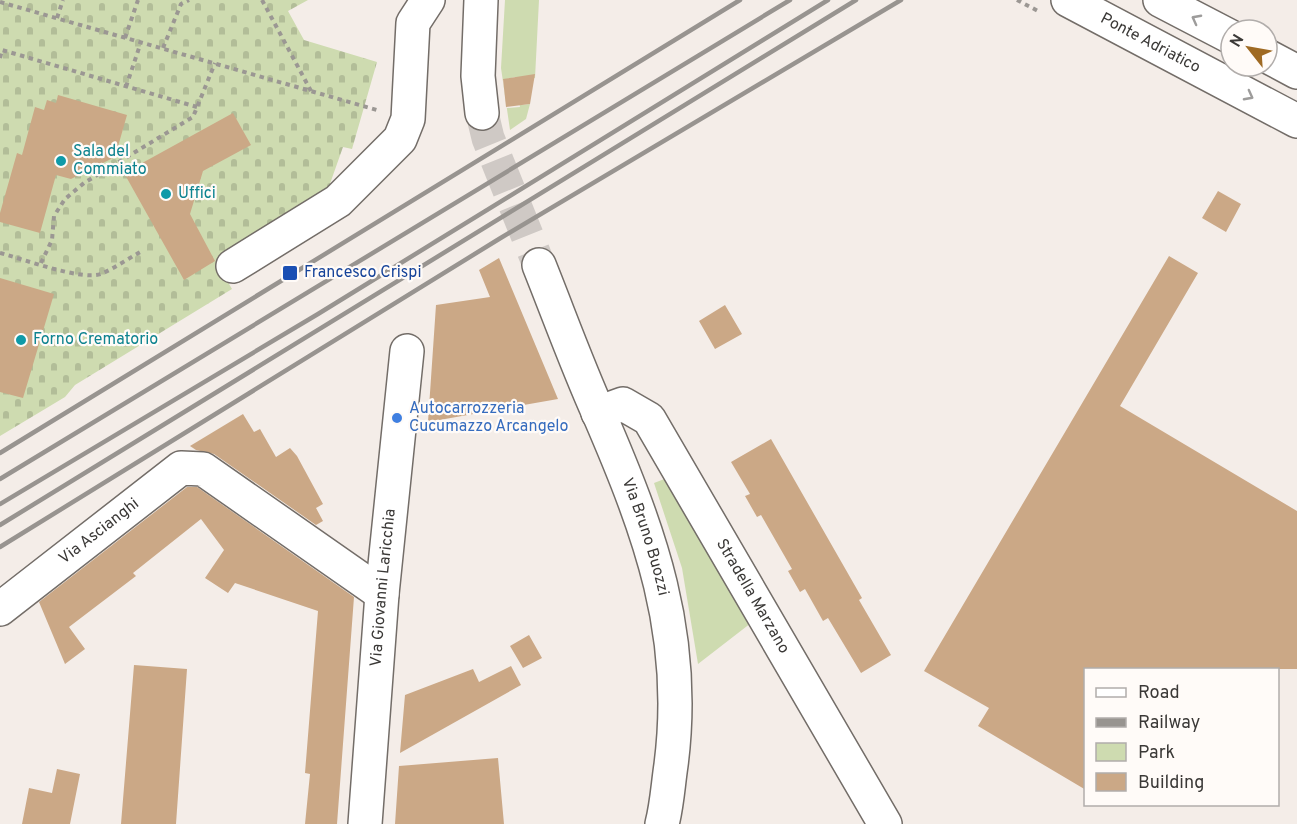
<svg xmlns="http://www.w3.org/2000/svg" width="1297" height="824" font-family="Overpass,sans-serif">
<style>
.green{fill:#cedbb0;fill-rule:evenodd}
.cemetery{fill:url(#cemetery-stones)}
.building{fill:#cba886}
.lines{fill:none;stroke-linecap:round;stroke-linejoin:round}
.major-tunnel{stroke:#cfc9c5;stroke-width:33;stroke-dasharray:33 16;stroke-linecap:butt}
.minor-casing{stroke:#736d68;stroke-width:36}
.major-casing{stroke:#736d68;stroke-width:36}
.path{stroke:#9b9793;stroke-width:4;stroke-dasharray:4.5 4.5;stroke-linecap:butt}
.minor{stroke:#fff;stroke-width:33}
.major{stroke:#fff;stroke-width:33}
.rail{stroke:#989490;stroke-width:4.5}
.oneway{stroke:#9d9c9b}
.culture-dot{fill:#0f9aa8;stroke:#fffbf8;stroke-width:2}
.transit-dot{fill:#1a4fb4;stroke:#fffbf8;stroke-width:2}
.shop-dot{fill:#3f7fe0;stroke:#fffbf8;stroke-width:2}
.labels{text-anchor:middle;dominant-baseline:central;stroke-width:4.5;stroke-linejoin:round;paint-order:stroke}
.street-label{font-size:16px;fill:#3b3937;stroke:#fffbf8}
.culture-label{font-size:16px;fill:#0d838f;stroke:#fffbf8;text-anchor:start}
.transit-label{font-size:16px;fill:#164399;stroke:#fffbf8;text-anchor:start}
.shop-label{font-size:16px;fill:#366cbe;stroke:#fffbf8;text-anchor:start}
</style>
<defs>
<pattern id="cemetery-stones" width="16" height="16" patternUnits="userSpaceOnUse" patternTransform="scale(1.5)"><rect width="16" height="16" fill="#cedbb0"/><path d="M2 7V4a2 2 0 0 1 4 0v3zM10 15v-3a2 2 0 0 1 4 0v3z" fill="#b2bd98"/></pattern>
</defs>
<rect width="100%" height="100%" fill="#f4ede8"/>
<!-- green -->
<path class="green" d="M505,0H539L535,78L519,79L522,105L530,104L526,119L510,130L501,68ZM515,77L520,107L507,108L503,80Z
M667,478L751,623L698,664L682,568L654,483Z"/>
<!-- cemetery -->
<path class="cemetery" d="M0,0H308L288,11L304,40L377,62L352,149L343,147L326,195L216,262L232,289L75,385L65,397L0,436Z"/>
<!-- building -->
<path class="building" d="M535,74L530,104L506,107L503,79Z
M58,95L127,115L115,157L71,179L56,175L40,233L0,222V213L17,153L22,155L35,107L44,110L47,100L56,103Z
M233,113L251,145L203,171L190,214L215,261L184,280L124,173Z
M1218,191L1241,204L1226,232L1202,218Z
M1169,256L1198,273L1120,406L1297,511V669H1086V790L978,726L989,708L924,671Z
M499,258L558,399L428,422L436,305L490,297L479,270Z
M0,278L54,294L23,398L0,392Z
M725,305L742,334L715,349L699,321Z
M243,414L254,432L260,429L276,457L290,448L297,456L323,504L316,508L323,521L316,525L214,454L196,450L190,446Z
M771,439L862,598L859,600L891,655L861,673L828,618L823,621L805,589L800,592L788,571L792,569L761,515L757,517L745,496L750,494L731,462Z
M187,487H197L354,597L337,824H305L310,774L305,773L318,611L235,583L228,593L205,578L224,550L201,519L133,573L136,576L69,627L85,649L65,664L39,602Z
M529,635L542,658L523,668L510,646Z
M134,665L187,669L176,824H121Z
M511,666L521,685L400,753L405,695L473,669L479,682Z
M498,758L504,824H395L399,766Z
M57,769L80,774L70,824H22L29,788L52,793Z"/>
<g class="lines">
<!-- major-tunnel -->
<path class="major-tunnel" d="M482,113L488,138L539,265"/>
<!-- minor casing -->
<g class="minor-casing">
<g id="minor">
<path d="M233,266L338,201L400,139L408,119L413,23L428,0"/>
<path id="s1" d="M598,413L623,404L649,419L885,824"/>
<path id="s2" d="M0,609L181,468L203,469L382,594"/>
<path id="s3" d="M365,824L382,594L407,351"/>
</g>
</g>
<!-- major casing -->
<g class="major-casing">
<g id="major">
<path d="M481,0L478,76L482,113"/>
<path id="s4" d="M1068,0L1297,121"/>
<path d="M1160,0L1231,37"/>
<path d="M1267,56L1297,72"/>
<path id="s5" d="M539,265C559,315 577,365 599,414C650,532 688,634 671,765C668,785 667,805 662,824"/>
</g>
</g>
<!-- path -->
<path class="path" d="M262,0L311,91
M1017,0L1040,12
M0,2L377,110
M57,18L63,0
M125,38L138,0
M163,48L181,4L189,0
M0,58L2,50L197,107
M126,87L141,42
M0,253C23,259 82,281 101,274C115,268 129,258 142,251
M41,263L52,240L54,216L65,199L84,183L193,117L215,63"/>
<!-- minor -->
<use href="#minor" class="minor"/>
<!-- major -->
<use href="#major" class="major"/>
<!-- rail -->
<path class="rail" d="M0,453L740,0
M0,479L790,0
M0,504L318,314L828,0
M0,525C287,352 571,175 856,0
M0,547L499,239L901,0"/>
</g>
<!-- one-way arrows -->
<defs><path id="oneway-chevron" d="M-2-3.5L2.5 0L-2 3.5" fill="none" stroke-width="1.6" stroke-linecap="round" stroke-linejoin="round" transform="scale(1.5)"/></defs>
<g class="oneway">
<use href="#oneway-chevron" transform="translate(1196 19) rotate(-152)"/>
<use href="#oneway-chevron" transform="translate(1249 96) rotate(28)"/>
</g>
<!-- markers -->
<g class="culture-dot">
<circle cx="61" cy="161" r="6"/>
<circle cx="166" cy="194" r="6"/>
<circle cx="21" cy="340" r="6"/>
</g>
<rect class="transit-dot" x="282" y="265" width="16" height="16" rx="3"/>
<circle class="shop-dot" cx="397" cy="418" r="6"/>
<g class="labels">
<!-- street labels -->
<g class="street-label">
<text stroke="none"><textPath href="#s4" startOffset="93">Ponte Adriatico</textPath></text>
<text stroke="none"><textPath href="#s2" startOffset="126">Via Ascianghi</textPath></text>
<text stroke="none"><textPath href="#s5" startOffset="292">Via Bruno Buozzi</textPath></text>
<text stroke="none"><textPath href="#s3" startOffset="237">Via Giovanni Laricchia</textPath></text>
<text stroke="none"><textPath href="#s1" startOffset="262">Stradella Marzano</textPath></text>
</g>
<!-- culture labels -->
<g class="culture-label">
<text x="73" y="152">Sala del<tspan x="73" dy="18">Commiato</tspan></text>
<text x="178" y="194">Uffici</text>
<text x="33" y="340">Forno Crematorio</text>
</g>
<!-- transit labels -->
<g class="transit-label">
<text x="304" y="273">Francesco Crispi</text>
</g>
<!-- shop labels -->
<g class="shop-label">
<text x="409" y="409">Autocarrozzeria<tspan x="409" dy="18">Cucumazzo Arcangelo</tspan></text>
</g>
</g>
<!-- legend -->
<rect x="1084" y="668" width="195" height="138" fill="#fffbf8" stroke="#b1adab" stroke-width="1.5"/>
<rect x="1096" y="688" width="30" height="9" fill="#ffffff" stroke="#b1adab" stroke-width="1.5"/>
<text x="1138" y="698" font-size="18" fill="#3b3937">Road</text>
<rect x="1096" y="718" width="30" height="9" fill="#989490" stroke="#b1adab" stroke-width="1.5"/>
<text x="1138" y="728" font-size="18" fill="#3b3937">Railway</text>
<rect x="1096" y="743" width="30" height="18" fill="#cedbb0" stroke="#b1adab" stroke-width="1.5"/>
<text x="1138" y="758" font-size="18" fill="#3b3937">Park</text>
<rect x="1096" y="773" width="30" height="18" fill="#cba886" stroke="#b1adab" stroke-width="1.5"/>
<text x="1138" y="788" font-size="18" fill="#3b3937">Building</text>
<!-- north arrow -->
<g transform="translate(1249 48) rotate(301)"><circle r="28" fill="#fffbf8" stroke="#b1adab" stroke-width="1.5"/>
<path d="M0-4.5L10 22L0 15L-10 22Z" fill="#9f6a23"/>
<text y="-9" font-size="16" font-weight="bold" text-anchor="middle" fill="#3b3937">N</text>
</g>
</svg>
